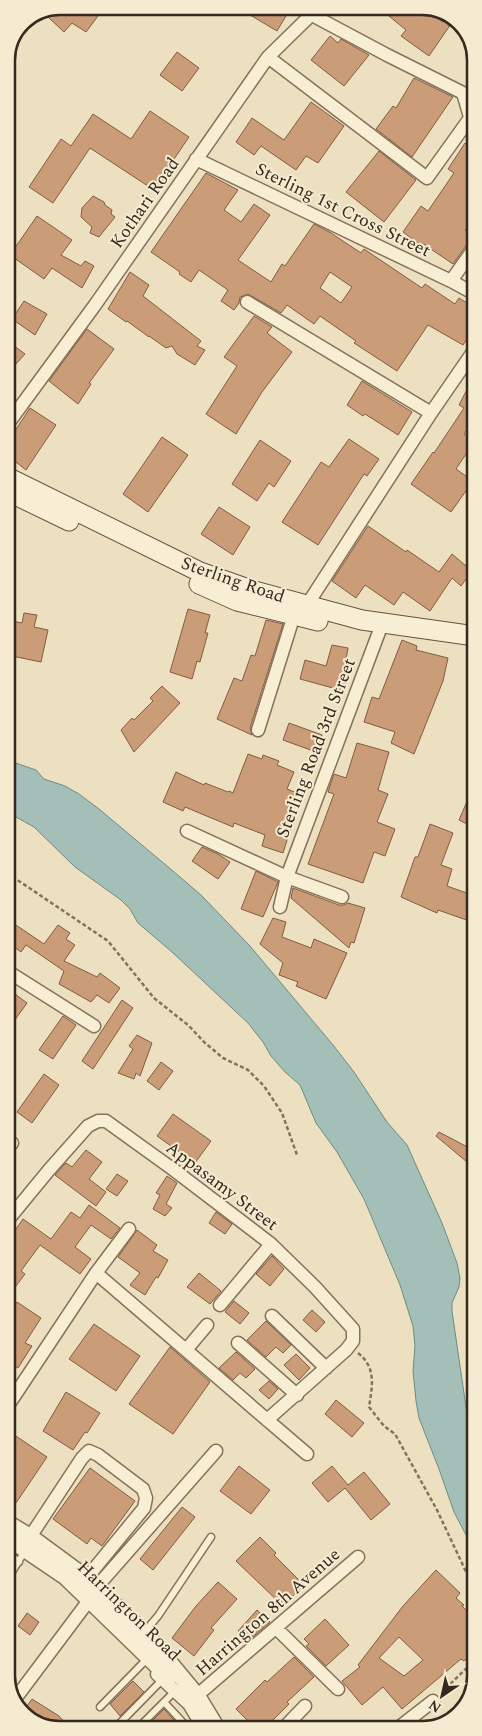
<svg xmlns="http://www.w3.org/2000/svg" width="482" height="1736" font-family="Spectral,serif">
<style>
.water{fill:#a4bfb8;stroke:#6b8d85}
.building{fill:#ca9c78;stroke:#845c40;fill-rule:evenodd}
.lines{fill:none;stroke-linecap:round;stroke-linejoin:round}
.service-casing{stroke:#857259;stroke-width:9}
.minor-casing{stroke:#857259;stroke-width:15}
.tertiary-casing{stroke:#857259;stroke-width:19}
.secondary-casing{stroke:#67533d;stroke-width:21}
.path{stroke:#857259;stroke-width:2.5;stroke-dasharray:4 2.5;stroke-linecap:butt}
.service{stroke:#f8eed4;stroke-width:6}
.minor{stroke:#f8eed4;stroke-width:12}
.tertiary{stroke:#f8eed4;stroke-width:16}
.secondary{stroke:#f8eed4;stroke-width:19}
.labels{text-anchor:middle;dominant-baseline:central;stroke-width:4;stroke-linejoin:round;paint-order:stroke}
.street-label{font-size:18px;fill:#36291d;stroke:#f4ebd1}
.rim{fill:none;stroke:#36291d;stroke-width:2.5}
</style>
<rect width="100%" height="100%" fill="#ece0c1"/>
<!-- water -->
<path class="water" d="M7,760L36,770L44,779L65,786L79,794L99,809L173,871L201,895L250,946L333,1045L354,1072L387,1122L407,1145L442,1223L457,1263L460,1278L459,1287L452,1303V1311L467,1414L476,1439V1554L454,1512L439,1469L419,1418L416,1401L413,1371L415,1346L413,1326L400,1285L364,1199L337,1152L316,1123L300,1085L285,1072L271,1056L263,1042L248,1023L172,952L138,923L130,909L121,900L75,867L34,827L7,812Z"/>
<!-- building -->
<path class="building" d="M60,6H93L101,12L86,32L72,23L64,32L48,17L52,10Z
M235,6L282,7L289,11L277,31Z
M378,7H429L455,18L429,56L401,36L406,30Z
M330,36L338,43L341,39L369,55L344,86L311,60Z
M177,52L199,68L182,91L160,75Z
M414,78L453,97L412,157L376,129L393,106L396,108Z
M311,102L344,126L318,163L306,156L296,170L261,146L254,155L236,142L252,118L284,140Z
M150,111L189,137L170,165L174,167L157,192L90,148L53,203L29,187L61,139L71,146L93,114L131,139Z
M465,143L475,150V217L465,230L473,236L453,264L422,243L420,245L403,232L421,206L428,211L454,173L448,169Z
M379,151L416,180L384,222L346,192Z
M206,173L238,190L224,210L241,222L254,204L270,215L238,260L271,282L282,264L285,266L314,224L331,233L361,253L364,249L422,288L425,284L455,304L459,298L475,308V326L463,345L428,325L397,371L354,343L356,341L320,316L314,324L287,305L281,313L248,294L240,297L239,303L234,310L221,301L228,290L199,270L191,282L179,274L180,272L151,252ZM330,272L352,287L341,303L320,288Z
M93,196L104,202L105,205L112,210L111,214L115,217L99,237L90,233L92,227L81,217L82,208Z
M37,216L72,240L61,255L81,266L85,261L94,266L82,288L52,268L44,279L10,255Z
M130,272L149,285L143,296L201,341L197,346L205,350L195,365L177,354L172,346L166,348L149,336V337L127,321L126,322L108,309Z
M24,301L47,314L35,335L12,319Z
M254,316L272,327L267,333L292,352L262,392L236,434L206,414L237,366L224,357Z
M87,329L114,349L89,383L91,384L78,404L49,381Z
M6,340L25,354L6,375Z
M475,374V417L464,434L475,441V456L468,451L456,469L473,481L451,512L411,484L433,452L434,453L464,408L459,405Z
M362,381L412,412L398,435L365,414L363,416L347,405Z
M30,408L56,425L26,470L7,455V443Z
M162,437L188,455L148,512L123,494Z
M349,439L379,459L367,476L364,474L318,545L282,522L321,462L329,467Z
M260,440L291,461L274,487L269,483L257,501L232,484Z
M219,507L250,527L233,555L201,534Z
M368,526L406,552L407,550L439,572L452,554L472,571L461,586L452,578L430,611L403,592L394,605L365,585L356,598L332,581Z
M188,609L210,615L205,633H208L200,662L197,661L192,679L170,672Z
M24,613L37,615L34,627L48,630L41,662L7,655V627L8,620L22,623Z
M266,620L283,624L250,728L252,735L217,719L234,678L242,681L251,655L255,656Z
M402,640L417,646L416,650L448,658L443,681L414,754L391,743L395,732L364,722L372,697L379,699Z
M332,645L348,648L344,671L349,672L344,691L300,679L305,660L326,666Z
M162,686L180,703L134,752L121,730L132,718L134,720L153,701L150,698Z
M289,723L322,735L316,752L283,740Z
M357,743L389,752L378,790L388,794L377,822L395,829L385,856L374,852L363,883L308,864L334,794L328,792L334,774L346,778Z
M248,754L262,759L263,755L279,761L277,765L294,772L287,789L297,793L288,816L294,818L283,853L262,846L265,835L234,823L233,827L185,807L183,811L163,802L176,772L204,785L205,783L228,792L229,791L233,793Z
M475,783V828L459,820Z
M430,824L453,833L441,865L452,869L447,886L475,896V923L438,910L437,913L401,897L415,857H418Z
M202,847L218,854L230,862L218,879L192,861Z
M256,871L278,882L263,917L241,909Z
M293,888L339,905H344L348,903L365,908L354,943L351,942L349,948L291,898Z
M273,918L286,922L282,937L311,948L314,939L347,953L326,999L296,986L298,982L279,975L283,963L260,944Z
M7,919L44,944L58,925L70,933L66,939L75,945L64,961L97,977L100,973L120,988L109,1003L97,995L91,1002L59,984L64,971L26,945L21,952L7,942Z
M7,988L27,1003L7,1031Z
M122,1000L133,1008L93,1069L82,1061Z
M63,1016L76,1025L53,1059L39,1050Z
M137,1035L152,1043L140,1076L136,1073L134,1079L118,1073L133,1049L129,1046Z
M161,1062L173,1071L159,1090L147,1081Z
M44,1074L59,1085L32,1123L17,1112Z
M173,1114L211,1141L195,1163L157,1136Z
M439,1132L475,1151L467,1162L436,1136Z
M86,1150L102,1162L89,1179L106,1192L96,1206L55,1175L66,1163L72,1167Z
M117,1174L128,1181L117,1196L106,1189Z
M167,1176L177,1183L166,1204L172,1208L165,1216L153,1209L160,1195L156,1193Z
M89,1205L120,1228L111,1239L91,1225L75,1247L91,1259L80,1274L40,1245L21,1271L25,1274L7,1298V1242L23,1219L51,1239L71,1212L80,1218Z
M216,1212L232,1224L225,1234L209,1223Z
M137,1230L157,1245L153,1251L168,1260L158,1278L156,1277L145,1295L130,1285L140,1273L118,1257Z
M272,1256L284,1269L270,1286L256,1274Z
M199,1273L221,1291L210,1304L187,1287Z
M234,1301L249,1313L240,1324L225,1312Z
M17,1302L41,1318L25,1343L32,1346L18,1368L7,1362V1339L14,1327L7,1323V1316Z
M312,1310L325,1322L316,1332L303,1320Z
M266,1321L291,1345L283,1353L276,1347L266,1357L247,1340Z
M94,1324L140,1356L116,1391L69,1359Z
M170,1347L210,1382L173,1434L129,1404Z
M236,1352L255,1369L246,1378L240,1373L233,1380L219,1368Z
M296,1354L310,1368L299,1380L284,1365Z
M269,1381L278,1389L269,1399L259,1390Z
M66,1392L100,1413L87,1433L85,1432L73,1450L43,1431Z
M336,1400L364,1423L352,1437L325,1414Z
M7,1430L47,1457L16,1503L7,1497Z
M239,1466L270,1490L251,1514L220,1491Z
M332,1466L348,1485L364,1472L390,1504L371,1520L345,1488L328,1502L312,1483Z
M90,1468L135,1501L102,1546L91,1538L87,1544L53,1519Z
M182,1507L195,1517L153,1570L140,1559Z
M260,1537L276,1553L274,1555L304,1585L283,1606L236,1561Z
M436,1570L460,1593L456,1598L464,1605L462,1606L476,1620V1650L464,1661L461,1659L402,1709L383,1687L362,1705L342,1681L360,1667L358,1665L403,1606ZM399,1637L423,1660L404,1676L379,1658Z
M218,1582L237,1599L211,1628L214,1630L194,1656L172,1638L196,1606Z
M257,1610L270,1622L249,1640L238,1631Z
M27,1613L39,1622L30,1635L18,1626Z
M325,1619L349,1645L326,1666L306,1646L309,1644L304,1639Z
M294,1657L314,1677L287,1702L289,1704L264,1729H256L236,1709L265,1680L267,1682Z
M133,1681L144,1692L120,1716L110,1704Z
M32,1699L59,1716L71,1729H53L24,1716L22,1713Z
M164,1709L182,1729H144Z"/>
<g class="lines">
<!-- service casing -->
<g class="service-casing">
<path id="service" d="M7,1553L19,1562
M7,1580L25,1551
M146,1630L158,1616L211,1537
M164,1702L189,1729
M100,1707L144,1662
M117,1726L163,1679
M137,1729L175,1691"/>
</g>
<!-- minor casing -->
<g class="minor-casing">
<path id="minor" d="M297,7L387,55L463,93L470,117
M268,57L427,178L475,111
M196,159L451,281L475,294
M451,281L475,247
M247,302L431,413
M7,425L95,305L268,57L319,7
M307,605L431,413L475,349
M258,730L294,615
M187,831L287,877L342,897
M280,907L287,877L379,632
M7,971L94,1026
M7,1139L12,1143
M7,1221L49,1170L88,1126L98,1121H106L174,1170L271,1244L315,1287L353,1329V1341L346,1350L267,1420
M96,1273L307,1454
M220,1305L271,1244
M272,1316L326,1368
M238,1343L297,1395
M186,1350L207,1325
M7,1407L96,1273L129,1229
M30,1537L82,1458L89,1451L98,1455L143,1489L146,1498L144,1508L90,1574
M101,1582L216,1451
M276,1628L338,1689
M157,1674L189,1704L204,1729
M201,1692L358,1557
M15,1699L90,1599
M283,1729L305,1706
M397,1729L433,1701"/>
</g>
<!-- tertiary casing -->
<g class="tertiary-casing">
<path id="tertiary" d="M7,1523L30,1537L83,1576L149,1638L197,1696L217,1729
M7,1537L66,1577L169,1677"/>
</g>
<!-- secondary casing -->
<g class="secondary-casing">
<path id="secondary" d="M7,477L200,572L251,590L362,620L475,636
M7,491L69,521
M199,584L237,601L318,621"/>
</g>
<!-- path -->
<path class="path" d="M7,873L108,941L154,998L188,1025L204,1042L223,1058L248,1070L264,1086L282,1113L297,1155
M358,1353C377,1368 372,1387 369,1407L384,1426L395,1434L437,1510L476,1593
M441,1693L476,1659"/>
<!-- service -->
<use href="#service" class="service"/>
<!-- minor -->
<use href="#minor" class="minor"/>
<!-- tertiary -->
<use href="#tertiary" class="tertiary"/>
<!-- secondary -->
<use href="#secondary" class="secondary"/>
</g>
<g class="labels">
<!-- street labels -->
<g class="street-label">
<text transform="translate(145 203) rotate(-55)">Kothari Road</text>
<text transform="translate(343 210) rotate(26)">Sterling 1st Cross Street</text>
<text transform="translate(233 580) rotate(19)">Sterling Road</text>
<text transform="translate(316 748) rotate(-69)">Sterling Road 3rd Street</text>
<text transform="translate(222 1186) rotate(37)">Appasamy Street</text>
<text transform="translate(129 1611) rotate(44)">Harrington Road</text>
<text transform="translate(268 1612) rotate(-41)">Harrington 8th Avenue</text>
</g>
</g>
<!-- crop -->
<path d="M0 0H482V1736H0ZM60 15H422A45 45 0 0 1 467 60V1676A45 45 0 0 1 422 1721H60A45 45 0 0 1 15 1676V60A45 45 0 0 1 60 15Z" fill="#f4ebd1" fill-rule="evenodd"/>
<path class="rim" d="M60 15H422A45 45 0 0 1 467 60V1676A45 45 0 0 1 422 1721H60A45 45 0 0 1 15 1676V60A45 45 0 0 1 60 15Z"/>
<!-- north arrow -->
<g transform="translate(442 1696) rotate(214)" stroke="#f4ebd1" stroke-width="4" paint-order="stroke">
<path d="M0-4L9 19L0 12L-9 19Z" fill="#36291d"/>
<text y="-8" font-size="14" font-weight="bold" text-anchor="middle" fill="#36291d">N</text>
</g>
</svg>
